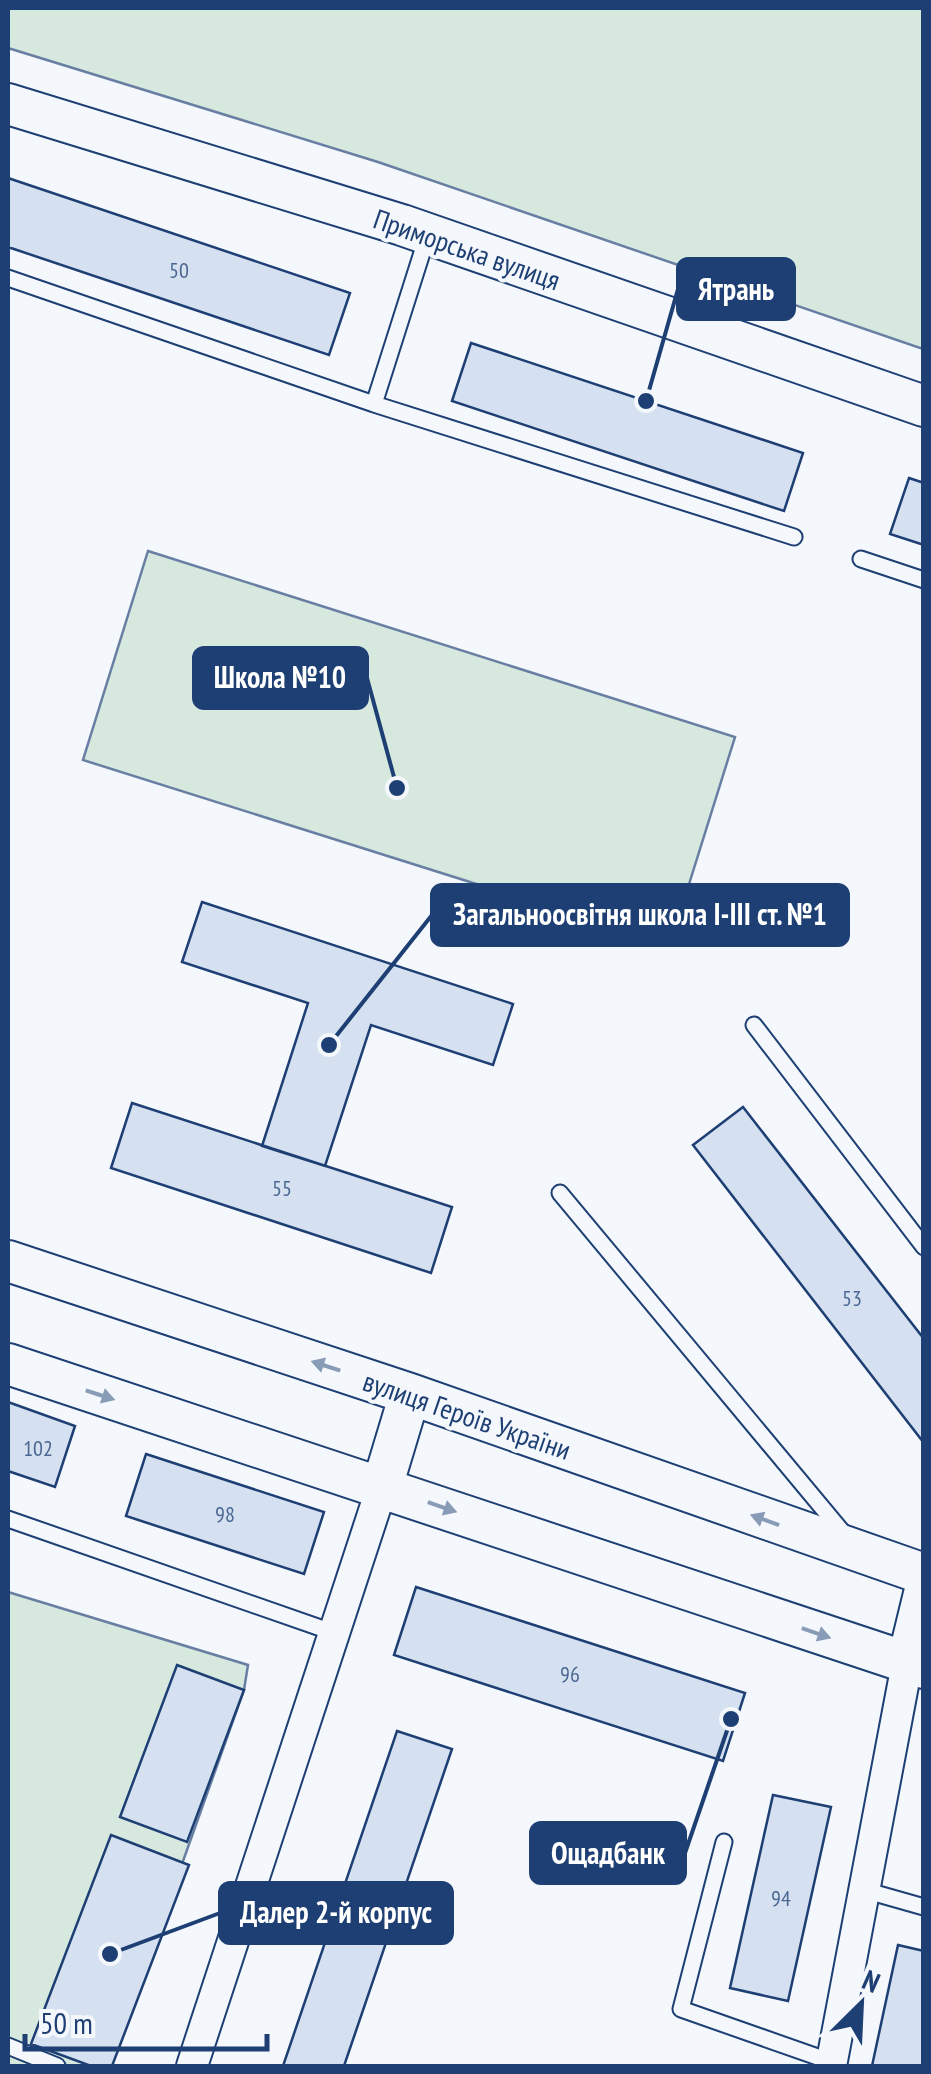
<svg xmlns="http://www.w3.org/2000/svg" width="931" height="2074" font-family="'PT Sans Narrow',sans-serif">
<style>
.green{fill:#d7e8df;stroke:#687fa3;stroke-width:2.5}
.building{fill:#d5e0f0;stroke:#1d3f73;stroke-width:2.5}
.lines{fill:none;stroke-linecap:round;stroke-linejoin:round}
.lane-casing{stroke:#1d3f73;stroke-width:19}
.street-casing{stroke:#1d3f73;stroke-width:34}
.secondary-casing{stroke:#1d3f73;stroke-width:44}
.lane{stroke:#f4f7fb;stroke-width:15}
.street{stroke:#f4f7fb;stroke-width:30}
.secondary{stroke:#f4f7fb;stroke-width:40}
.oneway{fill:#889bb7}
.labels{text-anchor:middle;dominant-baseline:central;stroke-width:8;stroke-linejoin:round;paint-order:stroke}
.number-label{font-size:22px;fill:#4b6792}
.street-label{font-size:28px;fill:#1d3f73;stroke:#f4f7fb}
.leader{fill:none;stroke:#1d3f73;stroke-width:4}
.callout-dot{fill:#1d3f73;stroke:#f4f7fb;stroke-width:4}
.callout{fill:#1d3f73;stroke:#1d3f73;stroke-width:4}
.callout-label{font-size:30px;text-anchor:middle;font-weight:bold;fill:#fff}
</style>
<rect width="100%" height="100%" fill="#f4f7fb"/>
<!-- green -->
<path class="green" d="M8,8H923V349L378,162L8,48Z
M148,551L735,737L670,945L83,760Z
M8,1592L248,1665L244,1690L110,2066H8Z"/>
<!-- building -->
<path class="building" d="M8,178L350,293L329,355L8,247Z
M471,343L803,453L784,511L452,401Z
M909,478L924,483V545L890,534Z
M202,902L513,1004L493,1065L371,1025L325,1166L262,1146L308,1003L182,962Z
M132,1103L452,1207L431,1273L111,1168Z
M743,1107L924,1339V1443L693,1145Z
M8,1402L75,1426L55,1487L8,1471Z
M146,1454L324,1512L304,1574L126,1516Z
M416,1587L745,1693L723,1761L394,1655Z
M177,1665L244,1690L187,1842L120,1817Z
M397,1731L452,1749L344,2066H283Z
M773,1795L831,1807L788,2001L730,1988Z
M111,1835L189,1865L112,2066H91L31,2044Z
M898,1945L924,1951V2066H872Z"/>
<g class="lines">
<!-- lane casing -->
<g class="lane-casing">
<path id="lane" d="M8,278L374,404L794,537
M374,404L427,237
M861,559L924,580
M754,1025L924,1247
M560,1193L845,1535
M8,1519L335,1633
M724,1842L681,2009L832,2062
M864,1890L924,1907
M8,2046L57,2066"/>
</g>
<!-- street casing -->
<g class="street-casing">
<path id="street" d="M192,2066L382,1487
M831,2066L907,1664"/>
</g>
<!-- secondary casing -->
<g class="secondary-casing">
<path id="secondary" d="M8,104L402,225L924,406
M8,1261L410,1394L924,1574
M8,1364L924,1668
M382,1487L410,1394
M907,1664L924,1594"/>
</g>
<!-- lane -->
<use href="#lane" class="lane"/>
<!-- street -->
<use href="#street" class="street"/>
<!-- secondary -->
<use href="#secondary" class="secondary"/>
</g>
<!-- one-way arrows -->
<defs><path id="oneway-solid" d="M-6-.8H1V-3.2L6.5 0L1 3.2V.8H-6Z" transform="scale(2.5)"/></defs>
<g class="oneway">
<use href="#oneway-solid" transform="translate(326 1366) rotate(-162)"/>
<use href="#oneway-solid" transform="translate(100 1395) rotate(18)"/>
<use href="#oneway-solid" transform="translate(442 1507) rotate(19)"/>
<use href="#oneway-solid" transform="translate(765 1520) rotate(-160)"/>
<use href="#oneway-solid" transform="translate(816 1633) rotate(19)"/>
</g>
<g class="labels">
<!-- number labels -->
<g class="number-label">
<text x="179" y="270">50</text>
<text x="282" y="1188">55</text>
<text x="852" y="1298">53</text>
<text x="38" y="1448">102</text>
<text x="225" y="1514">98</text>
<text x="570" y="1674">96</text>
<text x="781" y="1898">94</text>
</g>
<!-- street labels -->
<g class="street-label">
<text transform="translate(467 249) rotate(19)">Приморська вулиця</text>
<text transform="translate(467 1415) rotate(19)">вулиця Героїв України</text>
</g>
</g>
<!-- callouts -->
<path class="leader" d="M646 401L678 289M397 788L367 678M329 1045L432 915M731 1719L685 1853M110 1954L220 1913"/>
<g class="callout-dot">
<circle cx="646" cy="401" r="10"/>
<circle cx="397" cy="788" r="10"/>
<circle cx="329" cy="1045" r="10"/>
<circle cx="731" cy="1719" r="10"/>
<circle cx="110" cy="1954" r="10"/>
</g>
<g class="callout">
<rect x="678" y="259" width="116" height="60" rx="10"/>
<rect x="194" y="648" width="173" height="60" rx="10"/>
<rect x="432" y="885" width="416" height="60" rx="10"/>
<rect x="531" y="1823" width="154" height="60" rx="10"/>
<rect x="220" y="1883" width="232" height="60" rx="10"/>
</g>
<g class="callout-label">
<text x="736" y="300">Ятрань</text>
<text x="280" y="688">Школа №10</text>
<text x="640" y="925">Загальноосвітня школа І-ІІІ ст. №1</text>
<text x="608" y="1864">Ощадбанк</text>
<text x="336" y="1923">Далер 2-й корпус</text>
</g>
<!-- border -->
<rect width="931" height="2074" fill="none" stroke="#1d3f73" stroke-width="20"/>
<!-- north arrow -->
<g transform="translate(861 2004) rotate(24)" stroke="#f4f7fb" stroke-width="8" paint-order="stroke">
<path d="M0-8L18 38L0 25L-18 38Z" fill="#1d3f73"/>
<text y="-15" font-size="28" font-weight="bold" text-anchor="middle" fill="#1d3f73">N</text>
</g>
<!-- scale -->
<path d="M25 2034v15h242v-15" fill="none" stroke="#1d3f73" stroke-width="5"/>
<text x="40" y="2034" font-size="30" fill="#1d3f73" stroke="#f4f7fb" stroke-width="8" paint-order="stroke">50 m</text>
</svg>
